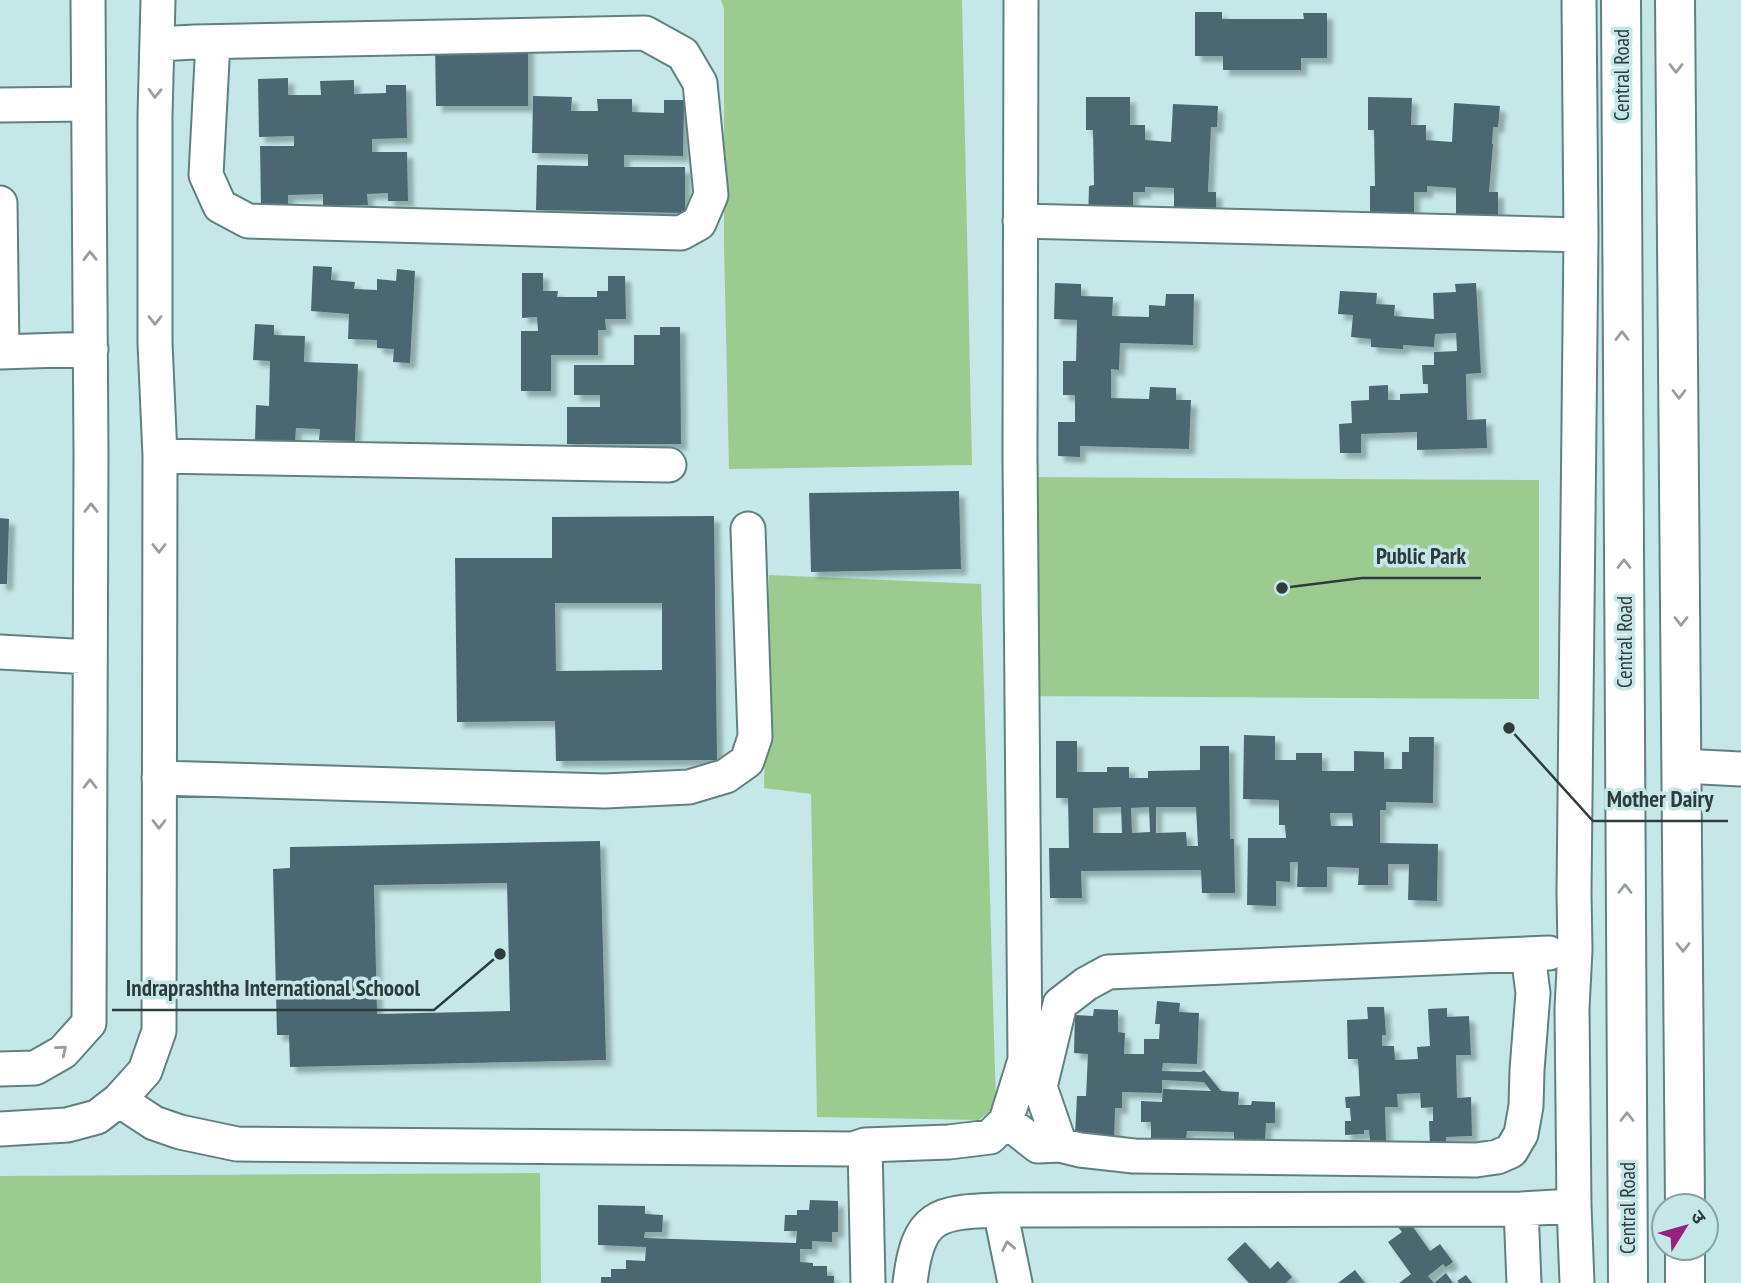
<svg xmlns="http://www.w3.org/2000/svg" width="1741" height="1283" font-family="'PT Sans Narrow','Noto Sans Devanagari',sans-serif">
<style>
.green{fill:#9ccb90}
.building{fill:#4c6872;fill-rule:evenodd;filter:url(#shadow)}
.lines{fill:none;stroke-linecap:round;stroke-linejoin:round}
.minor-casing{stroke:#618181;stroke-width:37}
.major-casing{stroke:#618181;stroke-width:42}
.minor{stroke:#fff;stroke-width:33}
.major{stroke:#fff;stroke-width:38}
.oneway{stroke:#969e9e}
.labels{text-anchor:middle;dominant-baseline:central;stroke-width:7;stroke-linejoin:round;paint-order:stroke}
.street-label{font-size:21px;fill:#2e3c3c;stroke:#c5e7e7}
.leader{fill:none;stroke:#2e3c3c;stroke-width:2.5}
.callout-dot{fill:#2e3c3c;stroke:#c5e7e7;stroke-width:2.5}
.callout-label{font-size:23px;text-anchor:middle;font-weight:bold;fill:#2e3c3c;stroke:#c5e7e7;stroke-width:7;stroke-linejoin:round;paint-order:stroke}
</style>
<defs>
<filter id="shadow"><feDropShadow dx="6" dy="6" stdDeviation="2" flood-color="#0004"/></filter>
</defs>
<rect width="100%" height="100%" fill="#c5e7e7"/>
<!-- green -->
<path class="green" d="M721,0H962L972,465L729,469L724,245V9Z
M1024,477L1539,480V699L1024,696Z
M769,575L981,584L996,1106L979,1120L817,1117L811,794L764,788Z
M540,1173L541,1283H0V1176Z"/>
<!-- building -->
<path class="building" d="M1195,12H1222V19H1304L1303,13H1327V58H1301V70H1223V56H1195Z
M435,43H528V106H436Z
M288,78V95H321L320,81L354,80V94L386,93V85H406L407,138L372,139V152H407L408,201H388V193L367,194L368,205L323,206V194L288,195V207H261L260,146H294V136L259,137L258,79Z
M533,96L572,97L571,111H598L597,99H632V112L664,113V100H684L683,156L624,155V167H685V213L536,210L537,165L588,166V154L532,153Z
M1086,97H1130V125H1145V140L1171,142L1173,104L1218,106L1217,127H1211L1208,190V192H1216V215H1174V188L1145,187V192H1133V222H1088L1089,186L1094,185L1093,130H1086Z
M1368,97L1412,98L1411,125H1426V140L1452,142L1454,103L1500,106L1498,127H1493L1492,144H1493L1489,192H1498V215H1456V188L1427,186V192H1414V222H1370V186H1375L1374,130H1368Z
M313,266L332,267L331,280L355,282L354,289L377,290V279L396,281L397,269L415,271L410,363L393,362L394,349L377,348V340L348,339L349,314L311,311Z
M522,273H543V291H558L557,297H597V291H608V276H625L626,319H605L606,330H598V355H551V391H521V331H538L537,317L522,318Z
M1055,283L1081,284V296L1113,297L1112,316L1149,317V305L1165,306L1166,294H1194L1193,345L1120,343L1119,370L1111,369V398L1149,399L1150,387L1176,388V400H1191L1189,449L1080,446V457L1058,456V422H1075V395H1063V361H1076L1077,320L1054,319Z
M1476,283L1481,373L1466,374L1467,420L1486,419L1487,448L1417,450V432L1361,434V453H1340L1339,424L1352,423L1351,401L1369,400V386L1388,385V400H1400V394L1428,393V384H1423L1422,365H1434V352L1457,351L1456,333L1435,334L1434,347L1403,345V349L1371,347V339L1351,337L1353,315L1338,314L1340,291L1377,293L1376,304L1395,305L1394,316L1434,319L1433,293L1456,292L1455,284Z
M255,324L274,325V335L305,336L304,362L358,364L355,441L319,440L320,429L296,428L295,442L255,440L256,405L269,406L270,361L253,360Z
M660,327H680L681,444H567V407H600V395H574V365H634V335H660Z
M959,491L961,569L811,572L809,493Z
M714,516L717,760L556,761L555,721L457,722L455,558H552V517ZM555,603H662V670L556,671Z
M0,518L9,519L7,584H0Z
M1244,735L1275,736V760H1296V753H1322V771H1354V751L1384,752V769H1402V752H1409V737H1434L1433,803L1386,802V810H1380V843L1438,844L1437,901L1408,900L1409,864H1388V885H1358L1359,868L1327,867V887H1297L1298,862H1290V882L1276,881V906L1247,905L1248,838H1286L1285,825H1279V800L1243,799ZM1330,813H1352L1353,826H1331Z
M1056,741H1077V772H1107V767H1129V778H1148V771L1200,770V746H1229L1230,839H1234L1235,893H1202L1201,870L1081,871L1082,898H1050L1049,848H1069L1068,798H1056ZM1121,807L1122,833H1093V808ZM1149,807L1150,832L1132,833L1131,808ZM1156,807H1196L1198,846H1187L1186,832L1156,833Z
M600,841L606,1060L290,1067L289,1035H277L273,869L290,868V847ZM507,883L510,1011L377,1014L374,885Z
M1157,1001L1180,1003L1179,1012L1199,1013L1197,1064L1163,1063L1162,1071L1201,1072L1204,1070L1221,1091L1239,1092L1238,1105H1251L1252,1101L1275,1102V1123H1266L1265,1141L1234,1140V1132L1187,1131L1186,1140L1151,1144V1122H1141V1101L1162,1102L1163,1089L1211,1091L1204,1082L1162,1080V1093L1122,1092V1108H1115L1114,1142L1075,1134L1077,1096H1086L1088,1054L1074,1053L1075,1015L1093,1016L1094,1009L1118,1010V1032L1125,1033L1124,1054H1144V1039H1159L1160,1024H1155Z
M1367,1007H1384L1386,1035H1382V1046H1394L1395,1060L1418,1059L1417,1047L1430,1046L1428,1009L1447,1008V1017L1469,1016L1471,1055H1456L1457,1098L1471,1097L1472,1136L1446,1137V1146H1430L1429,1121H1433V1107L1421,1108L1420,1093L1397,1094L1398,1107H1385L1386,1141H1370L1369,1130H1364V1134L1345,1135V1121H1351L1350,1108H1346L1345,1097L1360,1096L1358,1059H1348L1347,1020L1368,1019Z
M810,1200L838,1201V1232H832V1242L812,1241V1249H800V1262L813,1263V1266H827V1276H834V1283H601V1277H611V1269H626V1260L645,1261L646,1247L598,1245V1205L645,1206V1214L663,1215L662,1232H645L644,1238L796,1243L797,1231H784L785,1215H797V1210H809Z
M1408,1220L1430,1251L1440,1244L1453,1262L1446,1267L1443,1264L1428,1276L1434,1283L1446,1273L1453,1283H1399L1411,1274L1388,1242L1402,1232L1398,1227Z
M1245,1242L1270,1269L1278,1261L1292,1277L1286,1283H1249L1227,1259Z
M1355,1270L1365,1283H1338Z
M1466,1275L1472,1283H1459L1457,1281Z"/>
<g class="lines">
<!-- minor casing -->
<g class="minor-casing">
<path id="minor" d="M157,44L195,42L645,33L683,54L700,83L711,195L699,223L681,233L248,221L220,206L206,175L213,42
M0,105L88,104
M0,203L2,352
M1020,221L1581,235
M0,352L91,349
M160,456L669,465
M0,652L90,657
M1682,766L1741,769
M159,778L605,791L689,787L726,776L747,761L755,737L748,529
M0,1069L35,1068L63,1052L89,1023L91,453L88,0
M119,1100L154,1123L180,1132L237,1144L853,1149L865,1145L949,1142L990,1137L1006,1121L1025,1060L1020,456L1021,0
M1006,1121L1038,1146L1060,1145L1080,1150L1134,1156L1476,1160L1497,1157L1511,1151L1521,1134L1526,1106L1527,1070L1533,993L1528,954
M0,1129L67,1125L97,1117L119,1100L145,1071L159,1031L160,456L155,343V116L158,0
M865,1145L868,1283
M1060,1145L1040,1087L1060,1004L1086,984L1108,972L1549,953
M1521,1209L1524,1283
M1000,1210L1015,1283
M910,1283C918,1214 937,1212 1000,1210L1521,1209L1574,1206
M1577,1283L1574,1206L1572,1008L1575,950L1574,893L1581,235L1579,0"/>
</g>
<!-- major casing -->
<g class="major-casing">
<path id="major" d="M1621,0L1628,1283
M1675,0L1685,1206
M1685,1248V1283"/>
</g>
<!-- minor -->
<use href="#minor" class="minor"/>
<!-- major -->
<use href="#major" class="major"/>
</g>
<!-- one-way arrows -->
<defs><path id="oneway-chevron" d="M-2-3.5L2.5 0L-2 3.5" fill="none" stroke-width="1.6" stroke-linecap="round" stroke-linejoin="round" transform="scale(1.75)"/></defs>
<g class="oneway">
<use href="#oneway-chevron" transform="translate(1676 68) rotate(90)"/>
<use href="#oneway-chevron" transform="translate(155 93) rotate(92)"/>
<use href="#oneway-chevron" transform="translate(90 256) rotate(-91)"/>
<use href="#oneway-chevron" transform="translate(155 320) rotate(90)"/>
<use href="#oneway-chevron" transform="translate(1622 336) rotate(-90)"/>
<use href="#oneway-chevron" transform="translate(1679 394) rotate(90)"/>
<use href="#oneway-chevron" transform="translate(91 508) rotate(-90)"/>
<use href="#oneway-chevron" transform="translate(159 548) rotate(90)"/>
<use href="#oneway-chevron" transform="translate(1624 564) rotate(-90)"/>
<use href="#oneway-chevron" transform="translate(1681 621) rotate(90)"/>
<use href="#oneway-chevron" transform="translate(90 784) rotate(-90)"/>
<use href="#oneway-chevron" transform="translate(159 824) rotate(90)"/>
<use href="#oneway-chevron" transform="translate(1625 889) rotate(-90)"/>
<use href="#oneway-chevron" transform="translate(1683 947) rotate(90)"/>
<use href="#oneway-chevron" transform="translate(62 1050) rotate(-40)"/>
<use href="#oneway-chevron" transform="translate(1627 1117) rotate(-90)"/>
<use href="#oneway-chevron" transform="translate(1008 1246) rotate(-101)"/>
</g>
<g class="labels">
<!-- street labels -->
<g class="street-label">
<text transform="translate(1621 75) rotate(-90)">Central Road</text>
<text transform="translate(1624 642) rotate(-90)">Central Road</text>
<text transform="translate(1627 1208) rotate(-90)">Central Road</text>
</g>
</g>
<!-- callouts -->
<path class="leader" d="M1282 588L1362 578H1481M1509 728L1593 821H1728M500 954L434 1010H112"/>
<g class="callout-dot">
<circle cx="1282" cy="588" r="7"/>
<circle cx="1509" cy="728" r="7"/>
<circle cx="500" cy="954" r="7"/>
</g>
<g class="callout-label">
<text x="1421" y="564">Public Park</text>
<text x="1660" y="807">Mother Dairy</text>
<text x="273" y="996">Indraprashtha International Schoool</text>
</g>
<!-- north arrow -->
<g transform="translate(1685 1227) rotate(53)"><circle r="33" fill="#c5e7e7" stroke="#89a3a3" stroke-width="2"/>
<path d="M0-5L12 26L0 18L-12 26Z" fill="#96217e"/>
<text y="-10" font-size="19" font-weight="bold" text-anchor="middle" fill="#2e3c3c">उ</text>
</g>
</svg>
